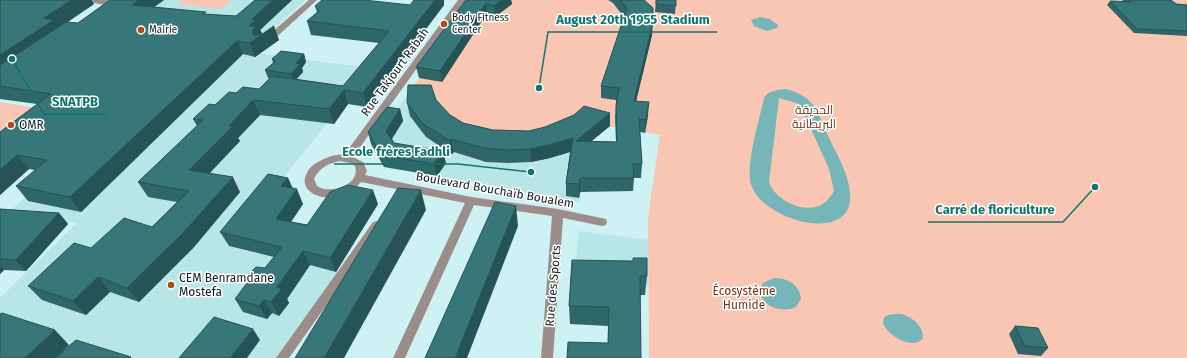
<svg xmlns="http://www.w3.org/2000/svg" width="1187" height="358" font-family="'Fira Sans',Cairo,sans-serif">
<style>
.built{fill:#b8e5e6}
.green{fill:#f8c6b2}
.water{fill:#77b6b8;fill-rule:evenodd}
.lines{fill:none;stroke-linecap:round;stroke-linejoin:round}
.minor{fill:#9b8e8a;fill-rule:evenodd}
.wall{fill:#2f6668}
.shaded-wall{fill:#265355}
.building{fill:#377779;stroke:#265355}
.poi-dot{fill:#af4a1c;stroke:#fff;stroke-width:1.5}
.labels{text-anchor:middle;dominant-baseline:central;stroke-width:3;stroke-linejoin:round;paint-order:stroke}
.far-poi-label{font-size:10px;fill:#101e1e;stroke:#fff;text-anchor:start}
.street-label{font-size:12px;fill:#101e1e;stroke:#fff}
.park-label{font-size:12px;fill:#713319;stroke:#fff}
.poi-label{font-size:12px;fill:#101e1e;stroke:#fff;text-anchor:start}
.leader{fill:none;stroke:#0f766e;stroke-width:1.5}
.callout-dot{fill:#0f766e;stroke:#fff;stroke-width:1.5}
.callout-label{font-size:13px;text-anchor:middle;font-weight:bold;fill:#0f766e;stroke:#fff;stroke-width:3;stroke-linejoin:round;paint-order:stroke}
</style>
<rect width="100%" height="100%" fill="#cef2f3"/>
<!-- built -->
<path class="built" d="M131,0H305L249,52L371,68L229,246L338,272L277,358H0V298L77,223L3,217L54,173Z
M406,97L411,98L441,147L454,152L486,162L508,163L531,162L550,158L573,151L586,156L580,202L473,182L384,167L371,144Z
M579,231L648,240V286L574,279Z"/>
<!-- green -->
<path class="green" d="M183,0H230L221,9L177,4Z
M475,0H1187V358H649L648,217L660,135L608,126L590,143L550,158L531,162H486L454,152L441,147L411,98L406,97Z
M0,102L43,109L0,141Z"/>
<!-- water -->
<path class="water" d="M760,17L770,19L778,25L777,28L767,31L754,26L751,20Z
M786,89C816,97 818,113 829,138C838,157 852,179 850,201C845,245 753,217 750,179C748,156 759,121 764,98C769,90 777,90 786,89ZM779,98L796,103L802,109L829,169L834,191C831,196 827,202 821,205C803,214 775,200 769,182Z
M774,278C788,278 800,285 801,299L796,307C780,315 752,303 763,283Z
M902,314C913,318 923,325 923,338C909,358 855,311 902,314Z"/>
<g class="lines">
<!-- minor -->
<path class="minor" d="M87,0H108L119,3C113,7 93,4 87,0Z
M309,0H317L270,43H264V39Z
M458,0H466L353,157L363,162L367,171L365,175L471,197L558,209L606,219L607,222L606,225L602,226L563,218L553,358H541L552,216L474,205L405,358H393L465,203L361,182C354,190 346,195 335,197C319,200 296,190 308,171C311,166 315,163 320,161C327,157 336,154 344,155ZM339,161L350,163L355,166C361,185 330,195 317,186L314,179C319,168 328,164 339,161Z
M377,221L381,222L382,225L381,228L289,358H276L373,222Z"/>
</g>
<!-- wall -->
<path class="wall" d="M0,0H91L94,4L67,22L78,23L110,0H164L154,7L207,14L236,16L255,0H292L260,30L262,33L260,35L279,40L255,57L243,54L81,212L28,201L16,186L35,170L29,169L0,195V132L37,104L0,99Z
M444,0V5L367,107L348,104L334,124L260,115L238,138L240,141L209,174L240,192L194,247L139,302L110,292L86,315L42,300L28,286L91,248L152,227L177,202L148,197L138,182L197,126L193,119L215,105L236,93L259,89L270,78H268L265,70L273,63L272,59L304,54L306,62L302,68L303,72L296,79L343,86L379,43L311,35L307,21L317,12L315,6L410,5Z
M466,0H511L512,4L496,16L487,13L442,82L419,78L416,67Z
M608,0H644L652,35L636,101L648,115L645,133L640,132L642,164L641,178H634L633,191L580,192L579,198L566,196V183L570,152L550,158L531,162L508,163L486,162L454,152L452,154L426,137L410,116L407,103L436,100L450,115L463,123L493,130L529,131L610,113V126L591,141L616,142L615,118L616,105V100L601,98V86L624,17L613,3Z
M656,0H676L675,14L655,12Z
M1122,0H1171L1176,4L1187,5V36L1134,33L1107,5L1110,1L1124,2Z
M400,109L403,121L392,139L394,143L446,163L437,176L384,167L371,144L368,132Z
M288,178L293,189L303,204L291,222L307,225L378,204L336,272L310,265L287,299L289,303L279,316L272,313L267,319L243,312L235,299L248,282L245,278L265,268L274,257L229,246L220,232Z
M0,209L59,213L68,224L26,271L4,270L0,274Z
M572,260L647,276L645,295H640L608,343V326L570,324L569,306Z
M1015,326L1048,348L1041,356L1018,354L1009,334Z"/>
<!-- shaded-wall -->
<path class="shaded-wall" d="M72,0H91L94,4L59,28L0,75V55L44,18Z
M139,0H164L139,18L132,5Z
M273,0H292L260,30L262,33L260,35V36L274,26L279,40L255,57L250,43L249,26L252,19Z
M435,0H444V5L367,107L363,93Z
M502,0H511L512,4L496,16L494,6Z
M486,3L487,13L442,82L440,71Z
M653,22L652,35L633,114L634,101Z
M237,41L243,54L81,212L70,197Z
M304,54L306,62L302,68L303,72L294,82L291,74L296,63Z
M344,90L348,104L334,124L329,109Z
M253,100L260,115L238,138L240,141L198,185L189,170Z
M649,102L648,115L645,133L646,120Z
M400,109L403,121L389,143L386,131Z
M610,113V126L576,154V141Z
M573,138V151L550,158L531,162L530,149Z
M451,139L454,152L452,154L450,141Z
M443,151L446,163L437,176L434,164Z
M17,155L29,169L0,195V170Z
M233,177L240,192L194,247L139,302L127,288Z
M288,178L294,192L281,186Z
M580,178V192L579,198V184Z
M297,189L303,204L283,233L276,219Z
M373,190L378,204L336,272L330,258Z
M421,190L426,210L344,358H324Z
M516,206L518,226L467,358H455Z
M59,213L68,224L26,271L16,260Z
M303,251L310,265L287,299L289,303L279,316L271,302L277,287Z
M0,265L4,270L0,274Z
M98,277L110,292L86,315L73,301Z
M264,300L272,313L267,319L259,306Z
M253,329L260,340L247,358H230Z
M55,330L69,345L56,358H25Z"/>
<!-- building -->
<path class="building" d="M0,0H72L44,18L54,20L0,55Z
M110,0H139L132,5L206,12L203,14L236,16L255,0H273L252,19L256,20L249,26H256L253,30V35H261L274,26L250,43L237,41L70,197L16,186L47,160L17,155L0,170V132L51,94L0,86V65L66,22L78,23Z
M322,0H364L410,5L414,0H435L363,93L344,90L329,109L253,100L229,126H233L189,170L233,177L184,232L127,288L98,277L73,301L28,286L74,243L91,248L124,218L152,227L189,191L138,182L203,120L193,119L209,104L215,105L229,92L236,93L243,87L259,89L272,76L343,86L389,31L307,21L319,11L315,6Z
M466,0H502L494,6L486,3L440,71L416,67Z
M620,0H644L653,8V22L634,101L649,102L646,120L639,119L642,164H633L634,178H580L579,184L566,183L573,138L549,145L530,149L506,150L484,148L451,139L450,141L423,124L407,103L408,85H431L436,100L450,115L463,123L493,130L529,131L545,127L574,115L584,106L610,113L576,141L617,142L616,105L619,88L601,86L627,8Z
M656,0H676V6L656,4Z
M1129,0H1171L1176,4L1187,5V31L1137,29L1110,1L1131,2Z
M281,51L304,54L296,63L300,64L291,74L265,70L276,61L272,59Z
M387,107L400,109L386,131L394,143L443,151L434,164L381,155L368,132Z
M268,174L288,178L281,186L297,189L276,219L307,225L330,192L348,185L373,190L330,258L303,251L277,287L282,289L271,302L264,300L259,306L235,299L250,279L245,278L256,267L265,268L282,247L220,232Z
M398,188L421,190L324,358H295Z
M495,202L516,206L455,358H425Z
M0,209L59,213L16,260L0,259Z
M633,258H647V276H640L641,358H567L568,342L608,343L609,307L569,306L572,260L633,261Z
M2,313L55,330L25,358H0V314Z
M214,317L253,329L230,358H179Z
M1015,326L1038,328L1048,348L1025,346Z
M76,340L131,357L130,358H55Z"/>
<!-- markers -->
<g class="poi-dot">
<circle cx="444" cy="24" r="4"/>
<circle cx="141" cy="30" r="4"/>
<circle cx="11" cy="125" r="4"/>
<circle cx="171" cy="285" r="4"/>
</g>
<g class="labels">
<!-- far-poi labels -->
<g class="far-poi-label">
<text x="452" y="18">Body Fitness<tspan x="452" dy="12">Center</tspan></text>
<text x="149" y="30">Mairie</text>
</g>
<!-- street labels -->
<g class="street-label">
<text transform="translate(395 72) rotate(-54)">Rue Takjourt Rabah</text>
<text transform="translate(495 190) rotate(10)">Boulevard Bouchaïb Boualem</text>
<text transform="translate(553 286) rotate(-85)">Rue des Sports</text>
</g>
<!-- park labels -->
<g class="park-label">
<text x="814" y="110">الحديقة<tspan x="814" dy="14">البريطانية</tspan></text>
<text x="744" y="291">Écosystème<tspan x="744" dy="14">Humide</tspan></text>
</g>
<!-- poi labels -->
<g class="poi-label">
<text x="19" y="125">OMR</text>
<text x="179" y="278">CEM Benramdane<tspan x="179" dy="14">Mostefa</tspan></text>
</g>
</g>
<!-- callouts -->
<path class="leader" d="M539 88L548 32H717M12 59L44 114H106M531 172L458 164H334M1095 187L1063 222H928"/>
<g class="callout-dot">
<circle cx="539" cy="88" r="4"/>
<circle cx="12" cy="59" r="4"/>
<circle cx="531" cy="172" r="4"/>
<circle cx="1095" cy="187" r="4"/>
</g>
<g class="callout-label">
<text x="633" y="24">August 20th 1955 Stadium</text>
<text x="75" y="106">SNATPB</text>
<text x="396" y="156">Ecole frères Fadhli</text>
<text x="995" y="214">Carré de floriculture</text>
</g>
</svg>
